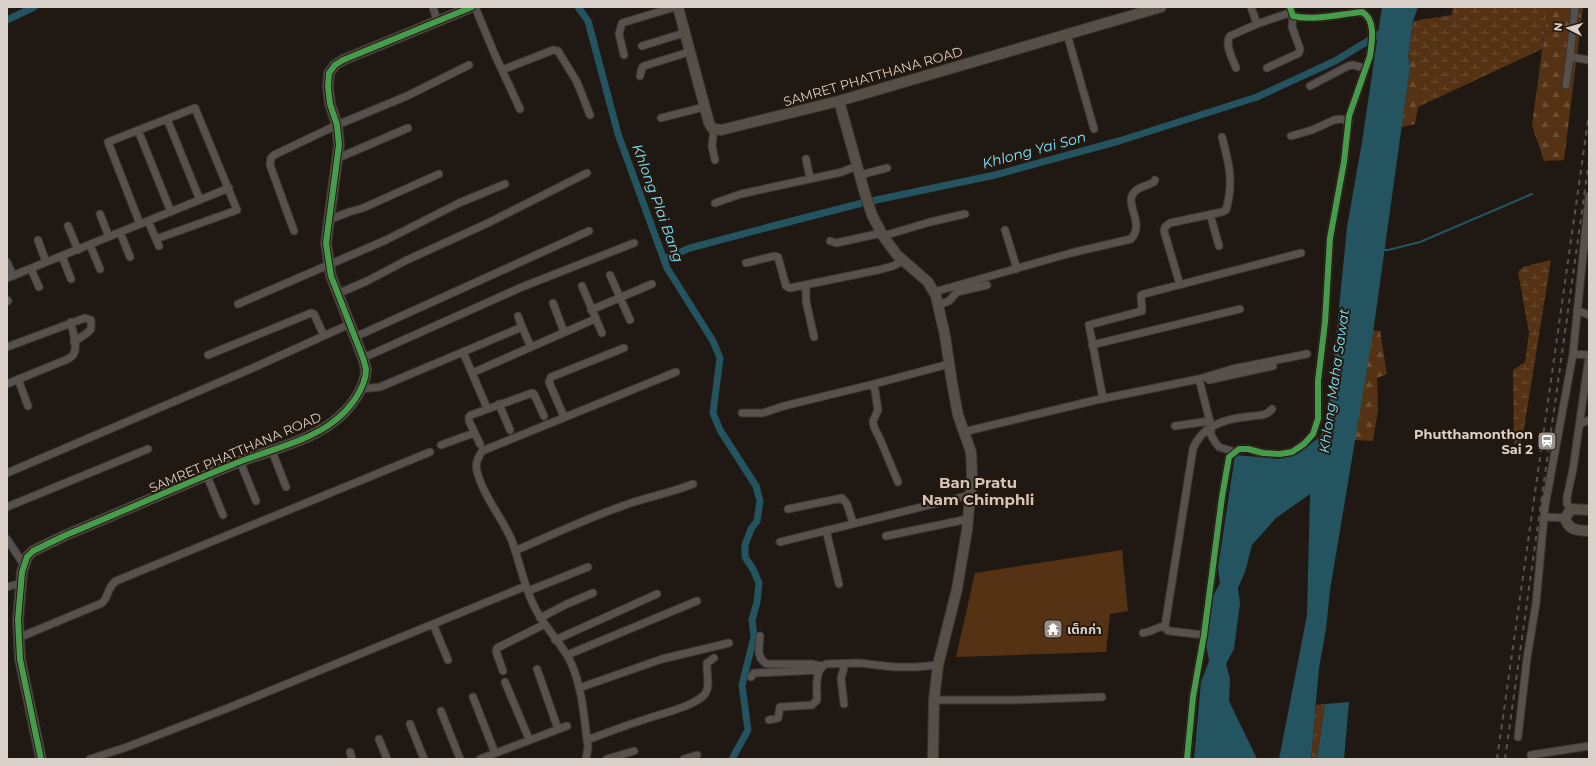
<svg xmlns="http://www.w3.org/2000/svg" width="1596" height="766" font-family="Montserrat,'Noto Sans Thai',sans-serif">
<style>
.grass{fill:url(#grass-tufts)}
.forest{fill:url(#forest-firs)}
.wetland{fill:url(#wetland-marsh)}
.green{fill:#553213}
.water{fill:#23545f}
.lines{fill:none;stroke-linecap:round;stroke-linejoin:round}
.stream{stroke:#23545f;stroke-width:2}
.canal{stroke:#23545f;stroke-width:7}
.street-casing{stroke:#3b3631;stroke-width:9}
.secondary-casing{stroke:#3b3631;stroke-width:12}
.street{stroke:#57514d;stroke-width:7}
.secondary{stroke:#564f48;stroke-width:10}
.rail{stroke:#57524e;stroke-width:2;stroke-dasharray:5 5;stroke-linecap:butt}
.cycleway-casing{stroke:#25180e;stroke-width:8}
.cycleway{stroke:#469c4c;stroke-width:6}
.labels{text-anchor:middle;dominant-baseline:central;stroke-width:4;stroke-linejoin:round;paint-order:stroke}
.street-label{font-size:13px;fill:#d9d0c9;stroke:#25180e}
.poi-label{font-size:13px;font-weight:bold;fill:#d9d0c9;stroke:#25180e;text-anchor:end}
.water-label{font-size:14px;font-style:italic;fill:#78e2fd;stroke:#25180e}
.quarter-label{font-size:15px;font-weight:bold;fill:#d6c4b6;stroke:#25180e}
</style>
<defs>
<pattern id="grass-tufts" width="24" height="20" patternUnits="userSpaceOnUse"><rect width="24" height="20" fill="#553213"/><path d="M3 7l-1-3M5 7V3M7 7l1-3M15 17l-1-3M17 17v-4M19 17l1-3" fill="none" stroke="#6d4f34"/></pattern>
<pattern id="forest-firs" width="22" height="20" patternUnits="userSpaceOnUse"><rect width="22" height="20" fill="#553213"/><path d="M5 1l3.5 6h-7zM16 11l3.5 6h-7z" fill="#6d4f34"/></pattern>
<pattern id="wetland-marsh" width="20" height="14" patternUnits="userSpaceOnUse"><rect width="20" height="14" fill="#553213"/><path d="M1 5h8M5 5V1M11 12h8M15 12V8" fill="none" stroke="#6d4f34"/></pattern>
</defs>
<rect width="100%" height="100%" fill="#201913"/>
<!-- grass -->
<path class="grass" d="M1325,704L1317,759H1311L1316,705Z"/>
<!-- forest -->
<path class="forest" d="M1548,7H1583L1564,160L1544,161L1532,125Z
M1408,57L1419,61L1418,107L1415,124L1401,127L1410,67Z
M1373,330L1380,331L1387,374L1377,378L1378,410L1373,441L1354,440Z"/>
<!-- wetland -->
<path class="wetland" d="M1453,7H1548L1542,49L1418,107V61L1408,57L1413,21L1452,15Z
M1551,260L1522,441L1514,444L1513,370L1525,362L1529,333L1518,272L1523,267Z"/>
<!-- green -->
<path class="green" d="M1122,550L1128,611L1110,614L1106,652L956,657L975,573Z"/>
<!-- water -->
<path class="water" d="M1382,7H1418L1413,21L1408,57L1410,67L1373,333L1330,590L1326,629L1319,668L1311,759H1279L1307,615L1310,494L1276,518L1252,545L1245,572L1238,588L1240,603L1234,649L1226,664L1230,679L1229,701L1257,759H1194L1201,682L1209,661L1206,644L1213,596L1220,583L1218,568L1235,455L1279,459L1298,454L1321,436L1328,418L1347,227L1362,142Z
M1349,702L1344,759H1317L1325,704Z"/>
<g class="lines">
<!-- stream -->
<path class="stream" d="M1382,250H1388L1420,242L1532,194"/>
<!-- canal -->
<path class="canal" d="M578,7L588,21L618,134L667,268L713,341L720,358L713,413L720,430L756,486L760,501L757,521L751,529L745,545V557L753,569L759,583L757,602L752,620L754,637L742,685L748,730L732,759
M7,20L34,7
M664,259L690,248L773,226L862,203L995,175L1119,141L1257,97L1335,61L1386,30"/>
<!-- street casing -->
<g class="street-casing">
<path id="street" d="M433,7L437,21
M475,7L495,55L520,109
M1251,7L1257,24
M1575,7L1570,57L1589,60
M1067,34L1094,129
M642,46L684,33
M624,55L619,34L622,23L675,7
M1236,68C1233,60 1224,44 1230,36L1257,24L1292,12
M1267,68L1299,53L1300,49L1292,27L1293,16
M502,70L553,50L558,51L577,82L590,115
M640,76L642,68L644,66L689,52
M1566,85L1570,57
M1310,86L1348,66L1353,65L1364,68
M661,118L704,107
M167,119L200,200
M714,129L712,146L715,160
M138,130L171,212
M1291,136L1312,130L1334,120L1340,119L1349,121
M338,158L408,128
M806,159L810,178
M860,175L887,168
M715,203L741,194L842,172L857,166
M100,214L109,237
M1210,214L1219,246
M329,220L349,212L363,208L439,174
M148,221L159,246
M140,224L108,142L195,108L237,210L156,239
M68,226L78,250
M1005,230L1017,269
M294,231L270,165L271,158L274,155L337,125L407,96L469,65
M120,232L130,257
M883,236L930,222L965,214
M38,240L46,262
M830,241L836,243L882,233
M90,245L100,269
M62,256L71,279
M7,262L13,276
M746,263L774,256L778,257L786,286L790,288L878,270L893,266L904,260
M31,269L39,287
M610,275L630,320
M7,278L229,188
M806,285V301L814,337
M1180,285L1164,231L1165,227L1170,223L1222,212L1226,210C1234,182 1229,163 1222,137
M582,286L602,333
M934,292L1071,253L1131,239C1147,221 1119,201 1138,189C1143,186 1149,185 1154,182L1155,180
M337,294L367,281L407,260L488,223L587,173
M7,300L8,301
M553,303L564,332
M238,304L386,240L459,203L505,184
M938,305L949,301L957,292L987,285
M591,310L652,284
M1577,310L1589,315
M518,316L522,327
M355,337L589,231
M1092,345L1240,309
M7,347L85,318L91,320V329L87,333L74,342
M463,352L487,408
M1573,354L1589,355
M208,355L311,313L314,314L324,336
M363,358L522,287L634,243
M472,373L595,319
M18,379L28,406
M1199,379L1211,426V435L1215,442L1219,447L1235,452
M1209,380L1273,366
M7,384L68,359C69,358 72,357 73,355C79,348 72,330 71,322
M874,384L878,410L873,421L874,427L880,439L898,482
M360,389L380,387L522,327L531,347
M1103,399L1089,325L1142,311L1141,295L1144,294L1301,253
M499,404L510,430
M742,413H763L784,406L874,384L949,364
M564,417L549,382L551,377L624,348
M1580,424L1589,420
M1175,426L1210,421
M963,432L1096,400L1199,379L1232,369L1307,354
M480,444L469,421V417L471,415L532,393L534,394L544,416
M441,445L474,433
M272,451L286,487
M240,461L256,501
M7,473L255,367L350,324
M207,476L223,515
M7,507L148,449
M788,509L842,498L847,504L853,523
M1571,509L1567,504V497L1573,469L1589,357
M1565,518L1544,517L1545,506L1573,354L1589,196
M826,530L839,584
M886,536L968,519
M7,539L24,565
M780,542L970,495
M515,551C553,534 592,516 631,503C652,496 673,492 693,484
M7,587L21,583
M528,591L588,567
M540,618L567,604L593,593
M433,624L448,660
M1143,633C1152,632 1156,627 1165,626
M1204,635L1169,631L1167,630L1165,626L1193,449C1202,424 1229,418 1253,416C1262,415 1266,416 1272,409
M760,636C759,648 756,658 767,664H811L822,666
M18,638L102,603C109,597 107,587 116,581L430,452
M555,640L657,594
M567,655L697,601
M537,669L558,729
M503,671L496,651L497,648L545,624
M751,677L754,673L820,670
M505,682L529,739
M579,688L662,659L729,643
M473,697L495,753
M934,700H1015L1102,697
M844,704L841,678L845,664
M441,711L460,759
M769,720L778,718L780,707L812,705L817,700C817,689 814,670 826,664L859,663L894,667H916L938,665
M410,724L424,759
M1518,737L1527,658L1536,603L1544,517
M379,739L387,759
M587,740C584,715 582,689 572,665C566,649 548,631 539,615C525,592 521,566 512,541C502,517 483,496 477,471C475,463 478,458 482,451L676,372
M350,752L352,759
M1531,755L1589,746
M90,759L127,747L228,708L526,586
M480,759L567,726
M586,759L588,747L587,740C606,733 624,726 643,720C659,714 694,707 705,694C711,686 706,672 707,663L714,658
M607,759L634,751
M684,759L697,755
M1187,759L1193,697L1204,635L1222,497L1229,457L1239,449H1248L1263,453L1280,454L1292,452L1304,444L1313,434L1318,419V381L1325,322L1330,238L1344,162L1349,116L1370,56C1372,42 1376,19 1362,12C1340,14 1315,21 1293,16L1290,7"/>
</g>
<!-- secondary casing -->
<g class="secondary-casing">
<path id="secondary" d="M678,7L709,123L712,128L721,130L839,101L1161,7
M839,101L865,194L872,215L883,236L897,255L928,282L936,296L945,336L952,383L958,415L971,452L972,476L967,530L957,589L938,665L934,700L933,759
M1589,510L1571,509L1565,518C1569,531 1577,530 1589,531
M41,759L20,659L18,620L22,572L27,557L33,551L66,535C124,511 181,485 239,462C267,451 309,441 333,422C348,411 366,389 366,369C365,366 364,361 363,358L331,276L326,243L339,145L337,125L330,104L328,87L329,73L335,65L343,60L472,7"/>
</g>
<!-- street -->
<use href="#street" class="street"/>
<!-- secondary -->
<use href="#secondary" class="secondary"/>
<!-- rail -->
<path class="rail" d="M1497,759L1589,114
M1505,759L1589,161"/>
<!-- cycleway casing -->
<g class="cycleway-casing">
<path id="cycleway" d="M41,759L20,659L18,620L22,572L27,557L33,551L66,535C124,511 181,485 239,462C267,451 309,441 333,422C348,411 366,389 366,369C365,366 364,361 363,358L331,276L326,243L339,145L337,125L330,104L328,87L329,73L335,65L343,60L472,7
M1187,759L1193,697L1204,635L1222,497L1229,457L1239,449H1248L1263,453L1280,454L1292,452L1304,444L1313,434L1318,419V381L1325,322L1330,238L1344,162L1349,116L1370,56C1372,42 1376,19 1362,12C1340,14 1315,21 1293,16L1290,7"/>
</g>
<!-- cycleway -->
<use href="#cycleway" class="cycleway"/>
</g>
<!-- icons -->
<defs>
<g id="station-square" transform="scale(1)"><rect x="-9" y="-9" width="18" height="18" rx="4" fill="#989089" stroke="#25180e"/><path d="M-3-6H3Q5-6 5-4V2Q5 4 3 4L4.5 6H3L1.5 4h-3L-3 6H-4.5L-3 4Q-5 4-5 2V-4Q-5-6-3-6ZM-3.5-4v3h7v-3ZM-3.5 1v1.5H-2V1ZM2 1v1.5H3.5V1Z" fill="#fff"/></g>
<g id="temple-square" transform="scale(1)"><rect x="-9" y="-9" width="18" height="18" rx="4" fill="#989089" stroke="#25180e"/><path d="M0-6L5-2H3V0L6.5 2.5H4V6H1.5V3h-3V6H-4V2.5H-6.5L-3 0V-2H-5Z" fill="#fff"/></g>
</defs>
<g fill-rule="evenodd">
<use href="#station-square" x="1547" y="441"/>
<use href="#temple-square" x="1053" y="629"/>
</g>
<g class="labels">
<!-- street labels -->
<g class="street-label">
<text transform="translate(873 76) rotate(-16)">SAMRET PHATTHANA ROAD</text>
<text transform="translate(235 452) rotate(-23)">SAMRET PHATTHANA ROAD</text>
</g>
<!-- poi labels -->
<g class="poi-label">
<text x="1533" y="434">Phutthamonthon<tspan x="1533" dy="15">Sai 2</tspan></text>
<text x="1067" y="629" text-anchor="start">เต็กก่า</text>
</g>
<!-- water labels -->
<g class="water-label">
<text transform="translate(1034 150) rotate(-15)">Khlong Yai Son</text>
<text transform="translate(658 203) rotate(70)">Khlong Plai Bang</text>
<text transform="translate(1334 381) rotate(-82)">Khlong Maha Sawat</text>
</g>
<!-- quarter labels -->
<g class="quarter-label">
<text x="978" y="482">Ban Pratu<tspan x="978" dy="17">Nam Chimphli</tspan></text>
</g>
</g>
<!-- border -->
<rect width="1596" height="766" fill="none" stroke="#d9d0c9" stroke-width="16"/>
<!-- north arrow -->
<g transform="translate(1568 28) rotate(276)" stroke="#25180e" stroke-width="3" paint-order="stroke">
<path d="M0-3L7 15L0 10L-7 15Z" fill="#d9d0c9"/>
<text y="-6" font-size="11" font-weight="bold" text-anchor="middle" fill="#d9d0c9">N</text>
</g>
</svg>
